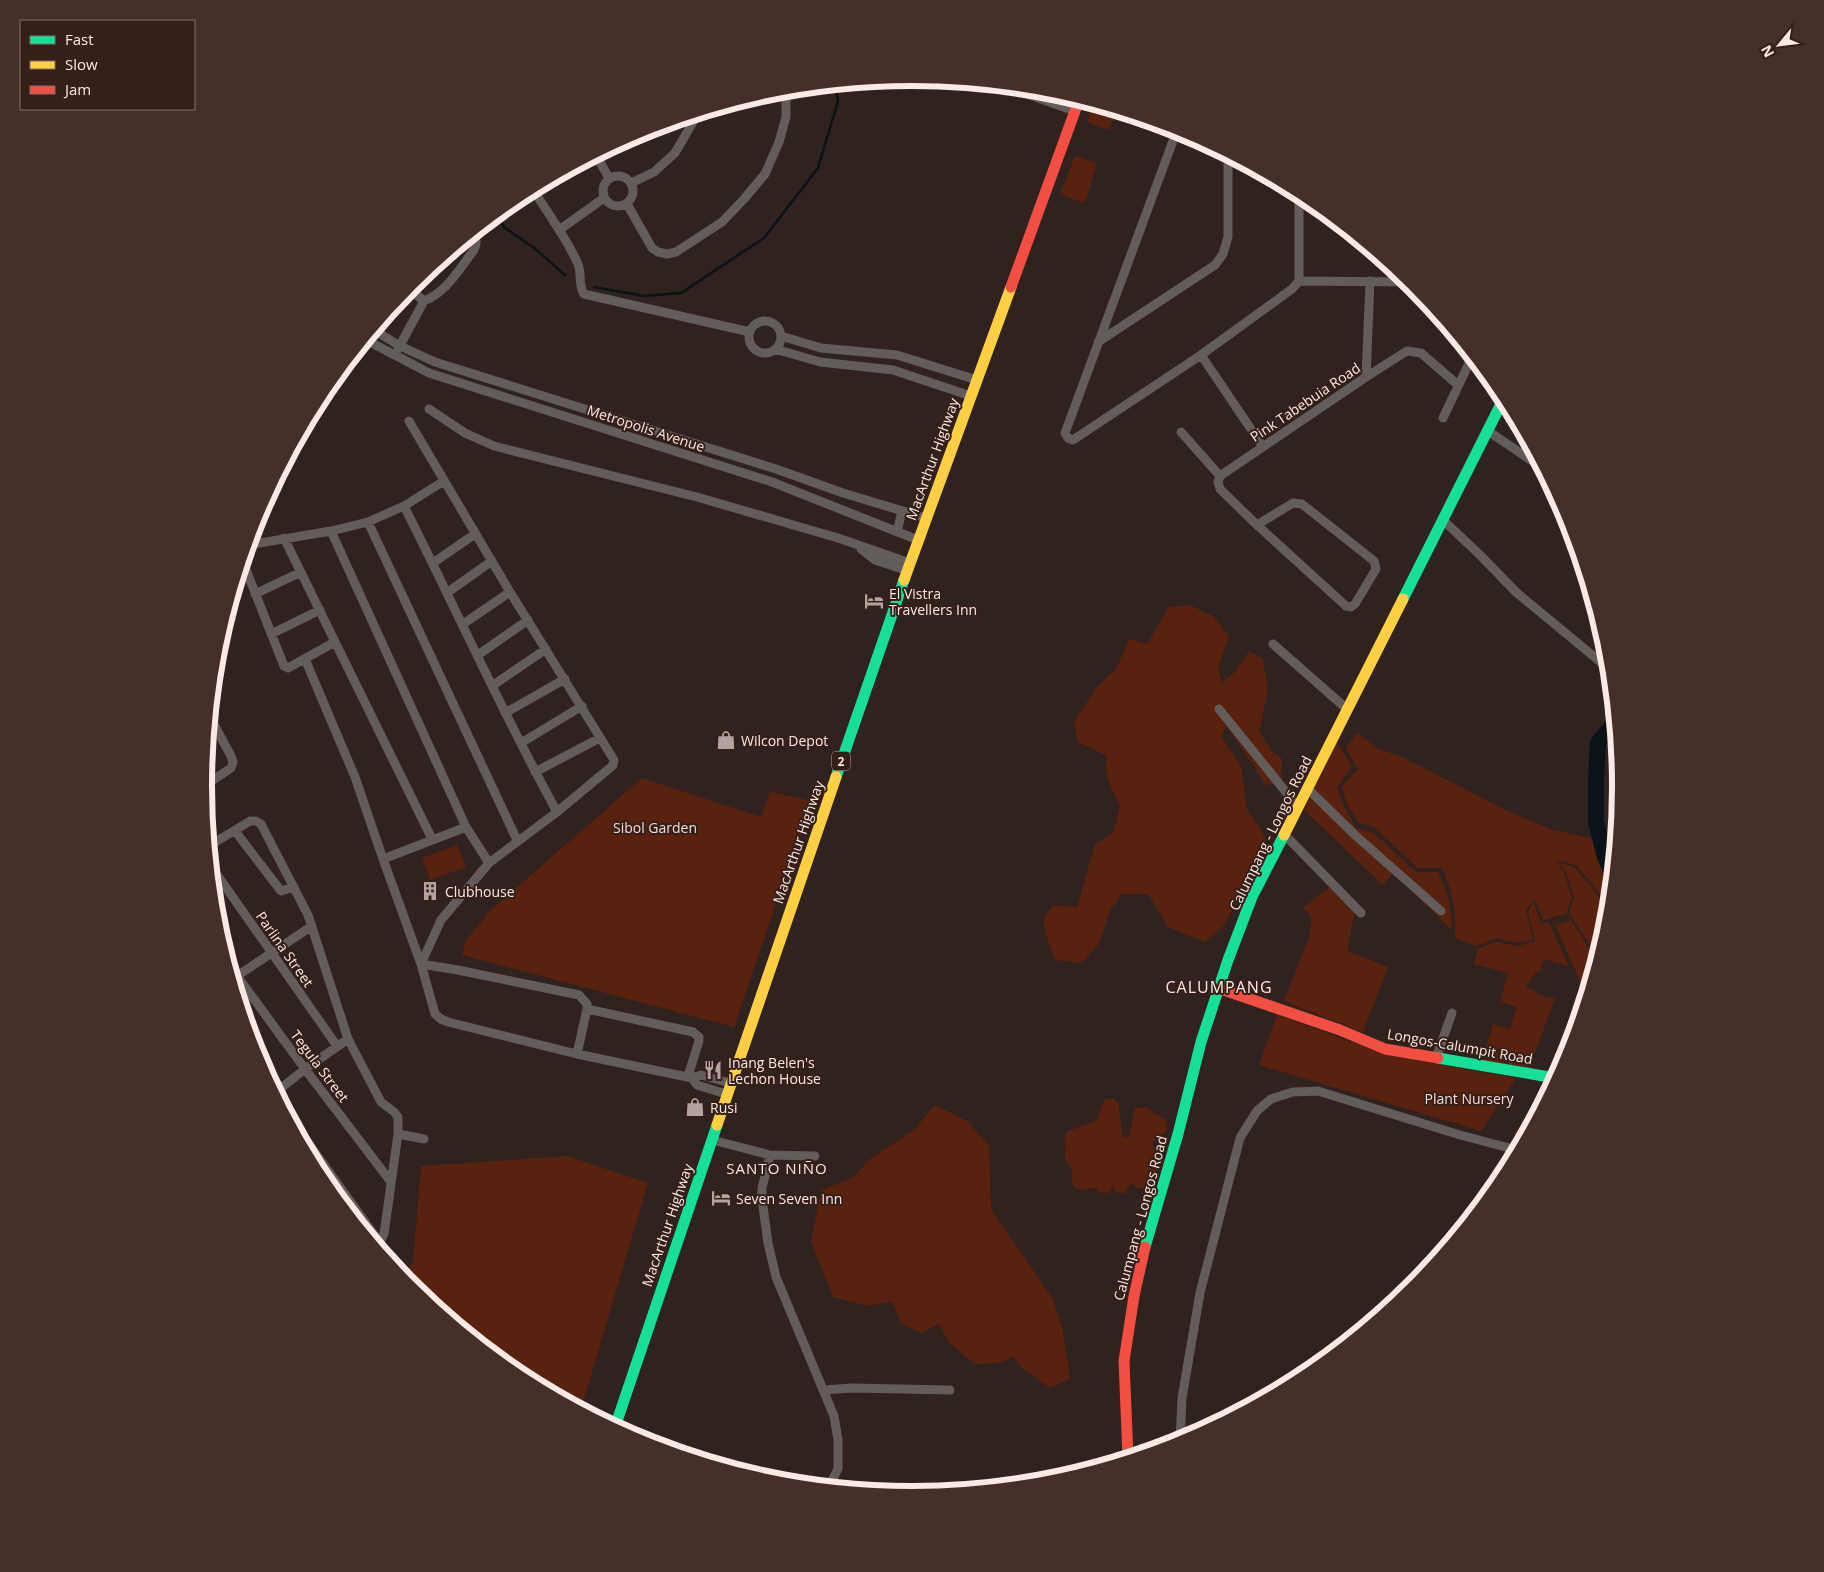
<svg xmlns="http://www.w3.org/2000/svg" width="1824" height="1572" font-family="'Open Sans',sans-serif">
<style>
.green{fill:#59220f}
.lines{fill:none;stroke-linecap:round;stroke-linejoin:round}
.stream{stroke:#091318;stroke-width:2.5}
.river{stroke:#091318;stroke-width:16}
.street{stroke:#625c5a;stroke-width:9}
.fast{stroke:#16e098;stroke-width:11}
.slow{stroke:#ffcf43;stroke-width:11}
.jam{stroke:#f24e42;stroke-width:11}
.labels{text-anchor:middle;dominant-baseline:central;stroke-width:4;stroke-linejoin:round;paint-order:stroke}
.shield{fill:#361f18;stroke:#bfaca7;stroke-width:1}
.shield-label{font-size:12px;font-weight:bold;fill:#fae9e4}
.street-label{font-size:14px;fill:#fae9e4;stroke:#361f18}
.poi-label{font-size:14px;fill:#fae9e4;stroke:#361f18;text-anchor:start}
.park-label{font-size:14px;fill:#f4dcd5;stroke:#361f18}
.neighbourhood-label{font-size:15px;letter-spacing:1px;fill:#fae9e4;stroke:#361f18}
.quarter-label{font-size:16px;letter-spacing:1px;fill:#fae9e4;stroke:#361f18}
.rim{fill:none;stroke:#fae9e4;stroke-width:6}
</style>
<rect width="100%" height="100%" fill="#2f221f"/>
<!-- green -->
<path class="green" d="M1094,104L1116,111L1109,130L1087,122Z
M1075,156L1097,163C1093,174 1089,194 1084,203L1060,194Z
M1190,605L1213,616L1229,636L1218,668L1222,683L1236,671L1249,651L1263,659L1268,691L1259,731L1271,750L1282,759L1281,783L1265,785L1254,766L1226,726L1221,736L1241,766L1247,810L1261,829L1266,841L1245,888L1222,928L1205,942L1168,927L1148,894H1122L1111,909L1098,945L1081,963L1055,960L1046,935L1043,919L1053,905L1077,907L1095,844L1113,833L1120,806C1112,789 1103,774 1107,756L1078,742L1074,722L1096,688L1116,669L1129,639L1147,644L1169,607Z
M1357,732L1378,749L1400,756L1506,810L1550,829L1615,844L1609,906L1595,887L1576,865L1556,860L1564,873L1572,898L1566,914L1543,920L1535,900L1526,910L1533,939L1517,943L1496,938L1477,946L1455,938C1456,911 1453,892 1442,868H1418L1374,827L1358,822L1347,804L1342,786L1358,769L1346,749Z
M1337,742L1352,767L1337,787L1343,805L1356,828L1374,833L1416,872H1438C1447,890 1452,909 1452,930L1393,873L1383,885L1304,810Z
M642,778L761,817L770,791L811,801L734,1027L462,955L466,940L492,909Z
M457,845L466,867L430,880L422,858Z
M1559,863L1574,867L1594,890L1608,911L1607,925L1599,951L1593,950L1569,913L1574,898L1566,872Z
M1330,887L1355,911L1347,951L1388,967L1363,1032L1284,1001L1309,938L1312,918L1303,907Z
M1534,903L1541,924L1549,922L1569,967L1544,959L1540,972H1535L1526,987L1547,998H1555L1529,1069L1482,1061L1493,1024L1510,1029L1517,1007L1500,1002L1508,973L1474,964L1478,949L1494,942L1519,946L1535,941L1528,911Z
M1571,920L1591,952L1598,953L1589,983L1580,981L1555,925Z
M1277,1015L1390,1056L1516,1078L1481,1131L1259,1065Z
M1113,1098L1119,1104L1122,1136L1125,1138L1129,1136L1135,1108L1145,1107L1165,1119L1167,1131L1155,1139L1152,1144L1155,1151L1161,1157L1153,1183L1155,1186L1151,1190L1137,1187L1130,1183L1124,1194L1115,1191L1113,1186L1108,1193H1101L1096,1188L1084,1190L1075,1188C1071,1182 1070,1177 1073,1170L1064,1158L1066,1149L1064,1143L1066,1132L1097,1120L1104,1100Z
M935,1105L967,1121L989,1145L991,1209L1053,1299L1063,1331L1070,1379L1050,1388L1020,1366L1013,1356L1001,1363L975,1364L949,1343L939,1324L921,1333L901,1323L892,1301L869,1306L833,1297L811,1242L821,1190L852,1178L870,1159L914,1130Z
M1539,1108L1523,1139L1513,1134Z
M567,1156L648,1183L581,1409L518,1375L411,1287L403,1278L413,1262L421,1166Z"/>
<g class="lines">
<!-- stream -->
<path class="stream" d="M496,216L505,228L533,247L565,275
M594,287L644,296L681,293L764,238L818,168L838,101L836,85"/>
<!-- river -->
<path class="river" d="M1612,873L1605,857L1596,822V777L1598,743L1614,724"/>
<!-- street -->
<path class="street" d="M1007,87L1075,111
M1177,130L1065,433L1068,438L1073,440L1201,355L1292,289L1299,281V193
M596,155L609,178
M603 191a15 15 0 1 1 30 0a15 15 0 1 1-30 0Z
M631,183L654,172L675,153L697,115
M533,189C548,214 566,237 578,264C582,273 578,286 584,294L750,332
M627,204L652,248L658,252L667,254L676,252L722,222L744,199L765,174L779,142L786,117V90
M559,230L604,198
M1299,281L1410,282
M408,288L424,301
M424,301C447,292 459,269 474,250C477,244 477,240 473,234
M749 337a16 16 0 1 1 32 0a16 16 0 1 1-32 0Z
M374,330L400,346L435,362L776,469L843,493L926,518
M781,336L821,348L897,355L977,380
M366,340L429,373L772,482L918,540
M1098,342L1215,265L1223,254L1228,237V155
M398,349L424,301
M775,349L820,362L893,370L971,396
M1201,355L1263,447
M1366,377L1370,281
M429,409L465,433L494,446L697,497L838,538L910,563
M1443,418L1472,357
M409,421L510,592L614,760L613,765L611,767L557,812L489,863L441,920L421,964
M1488,431L1541,467
M1181,432L1220,476
M404,506C455,607 502,712 557,812
M1444,521L1480,555L1517,593L1609,669
M368,522L517,840
M1257,525L1293,503L1302,504L1374,561L1376,569L1355,604L1351,607L1346,606L1257,525L1220,489L1218,482L1220,476L1366,377L1407,351L1421,353L1458,385
M331,531L466,827L489,863
M897,532L902,511
M284,538L432,839
M248,545L331,531L368,522L404,506L444,481
M861,549L875,560L908,571
M243,562L284,666L288,668L335,642
M433,563L475,534
M448,592L492,561
M255,594L301,572
M463,624L510,592
M271,634L320,610
M1273,644L1348,710
M478,655L528,620
M305,659L355,777L383,859L421,964L435,1014L441,1019L448,1022L577,1054L692,1078L701,1075L730,1083
M492,686L546,649
M1219,709L1298,807
M505,713L565,679
M521,743L582,706
M535,772L600,738
M204,786L231,768L233,762L231,756L210,717
M1308,789L1355,835L1441,911
M235,831L281,891L294,887
M1284,834L1361,913
M209,846L250,821H256L261,824L308,915L348,1039L381,1102L394,1112L398,1117V1134L384,1234L377,1246
M383,859L466,827
M211,866L337,1046
M421,964L458,970L579,995L587,1004V1009L693,1032L699,1037V1041L688,1076
M229,965L305,1069L391,1182
M234,978L312,926
M577,1054L587,1009
M1436,1058L1452,1013
M692,1078L697,1085L726,1094
M276,1092L305,1069L348,1039
M288,1115L380,1243
M398,1134L424,1139
M712,1140L770,1155L815,1156
M770,1155L762,1188V1199L768,1243L776,1277L834,1416L838,1440V1469L829,1486
M824,1390L852,1388L950,1390
M1180,1442L1182,1398L1200,1293L1240,1138L1257,1111L1271,1099L1293,1092L1318,1091L1460,1135L1517,1150"/>
<!-- fast -->
<path class="fast" d="M1403,599L1504,398
M836,777L904,580
M1438,1058L1555,1078
M1145,1247L1178,1134L1201,1042L1228,960L1252,897L1284,835
M615,1427L717,1125"/>
<!-- slow -->
<path class="slow" d="M904,580L1011,287
M1284,835L1403,599
M717,1125L836,777"/>
<!-- jam -->
<path class="jam" d="M1011,287L1079,100
M1218,988L1340,1030L1385,1049L1438,1058
M1128,1457L1124,1361L1134,1296L1145,1247"/>
</g>
<!-- icons -->
<defs>
<g id="hotel-bare" transform="scale(1.5)"><path d="M-6-4.5h1.5V1H6V5H4.5V3h-9V5H-6ZM-4 0a1.8 1.8 0 1 1 3.6 0ZM.5 0V-2.5h3Q6-2.5 6 0Z" fill="#b3a39f" stroke="#361f18" stroke-width="2.5" paint-order="stroke"/></g>
<g id="shop-bare" transform="scale(1.5)"><path d="M-5-2.5h2.3a2.7 3.5 0 0 1 5.4 0H5L5.5 6h-11ZM-1.5-2.5h3a1.5 2.3 0 0 0-3 0Z" fill="#b3a39f" stroke="#361f18" stroke-width="2.5" paint-order="stroke"/></g>
<g id="building-bare" transform="scale(1.5)"><path d="M-4-6H4V6H1V3H-1V6H-4ZM-2.5-4.3h1.7v1.8h-1.7ZM.8-4.3h1.7v1.8H.8ZM-2.5-1h1.7V.8h-1.7ZM.8-1h1.7V.8H.8Z" fill="#b3a39f" stroke="#361f18" stroke-width="2.5" paint-order="stroke"/></g>
<g id="restaurant-bare" transform="scale(1.5)"><path d="M-5-6h1v4h1v-4h1v4h1v-4h1v5L-1.5 .5V6h-2V.5L-5-1ZM5-6V6H3V1.5H1.5Q1.5-4 5-6Z" fill="#b3a39f" stroke="#361f18" stroke-width="2.5" paint-order="stroke"/></g>
</defs>
<g fill-rule="evenodd">
<use href="#hotel-bare" x="874" y="601"/>
<use href="#shop-bare" x="726" y="740"/>
<use href="#building-bare" x="430" y="891"/>
<use href="#restaurant-bare" x="713" y="1070"/>
<use href="#shop-bare" x="695" y="1107"/>
<use href="#hotel-bare" x="721" y="1198"/>
</g>
<g class="labels">
<!-- shield labels -->
<rect class="shield" x="832" y="751.5" width="18" height="19" rx="4"/>
<g class="shield-label">
<text x="841" y="761">2</text>
</g>
<!-- street labels -->
<g class="street-label">
<text transform="translate(1305 402) rotate(-34)">Pink Tabebuia Road</text>
<text transform="translate(646 428) rotate(18)">Metropolis Avenue</text>
<text transform="translate(932 459) rotate(-70)">MacArthur Highway</text>
<text transform="translate(1270 833) rotate(-64)">Calumpang - Longos Road</text>
<text transform="translate(798 842) rotate(-71)">MacArthur Highway</text>
<text transform="translate(285 949) rotate(55)">Parlina Street</text>
<text transform="translate(1460 1046) rotate(10)">Longos-Calumpit Road</text>
<text transform="translate(320 1066) rotate(53)">Tegula Street</text>
<text transform="translate(1140 1218) rotate(-75)">Calumpang - Longos Road</text>
<text transform="translate(667 1225) rotate(-71)">MacArthur Highway</text>
</g>
<!-- poi labels -->
<g class="poi-label">
<text x="889" y="593">El Vistra<tspan x="889" dy="16">Travellers Inn</tspan></text>
<text x="741" y="740">Wilcon Depot</text>
<text x="445" y="891">Clubhouse</text>
<text x="728" y="1062">Inang Belen's<tspan x="728" dy="16">Lechon House</tspan></text>
<text x="710" y="1107">Rusi</text>
<text x="736" y="1198">Seven Seven Inn</text>
</g>
<!-- park labels -->
<g class="park-label">
<text x="655" y="827">Sibol Garden</text>
<text x="1469" y="1098">Plant Nursery</text>
</g>
<!-- neighbourhood labels -->
<g class="neighbourhood-label">
<text x="777" y="1168">SANTO NIÑO</text>
</g>
<!-- quarter labels -->
<g class="quarter-label">
<text x="1219" y="987">CALUMPANG</text>
</g>
</g>
<!-- crop -->
<path d="M0 0H1824V1572H0ZM212 786a700 700 0 1 1 1400 0a700 700 0 1 1-1400 0Z" fill="#462f28" fill-rule="evenodd"/>
<path class="rim" d="M212 786a700 700 0 1 1 1400 0a700 700 0 1 1-1400 0Z"/>
<!-- legend -->
<rect x="20" y="20" width="175" height="90" fill="#361f18" stroke="#84706a"/>
<rect x="30" y="36" width="25" height="8" fill="#16e098" stroke="#84706a"/>
<text x="65" y="45" font-size="15" fill="#fae9e4">Fast</text>
<rect x="30" y="61" width="25" height="8" fill="#ffcf43" stroke="#84706a"/>
<text x="65" y="70" font-size="15" fill="#fae9e4">Slow</text>
<rect x="30" y="86" width="25" height="8" fill="#f24e42" stroke="#84706a"/>
<text x="65" y="95" font-size="15" fill="#fae9e4">Jam</text>
<!-- north arrow -->
<g transform="translate(1779 45) rotate(241)" stroke="#361f18" stroke-width="4" paint-order="stroke">
<path d="M0-4L9 19L0 12L-9 19Z" fill="#fae9e4"/>
<text y="-8" font-size="14" font-weight="bold" text-anchor="middle" fill="#fae9e4">N</text>
</g>
</svg>
